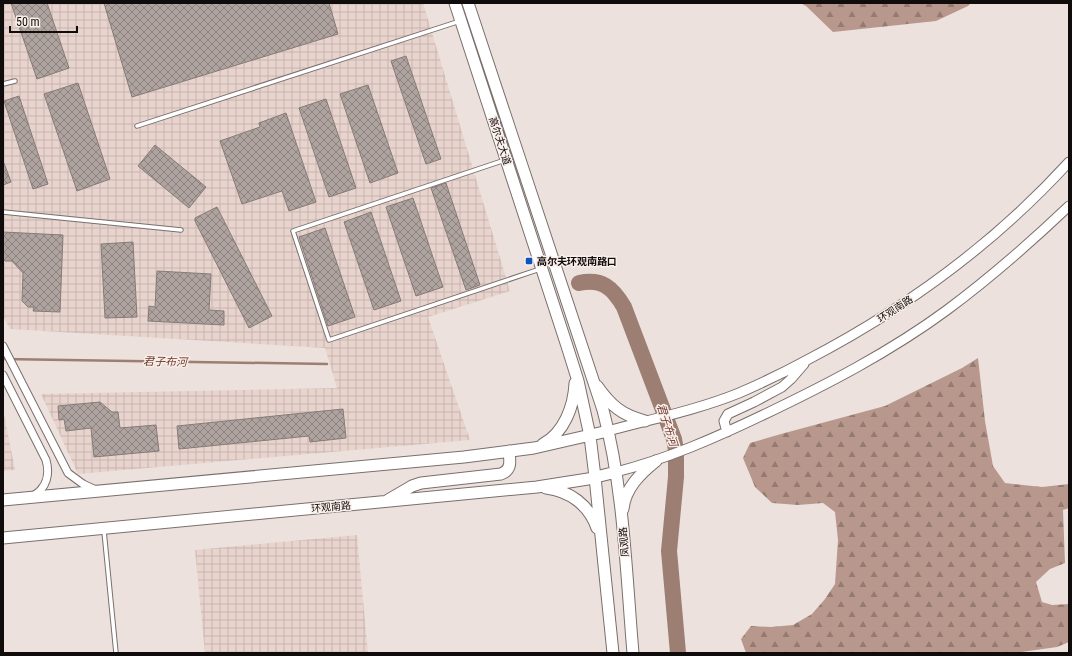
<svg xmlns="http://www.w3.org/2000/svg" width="1072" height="656" font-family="'Roboto Condensed','Noto Sans SC',sans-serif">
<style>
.industrial{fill:url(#industrial-grid)}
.forest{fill:url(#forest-firs)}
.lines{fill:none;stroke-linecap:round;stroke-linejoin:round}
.stream{stroke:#9d7e73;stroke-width:2.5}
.river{stroke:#9d7e73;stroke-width:16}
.building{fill:url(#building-cross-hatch);stroke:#867b78}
.service-casing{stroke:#796f6c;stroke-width:5.5}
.minor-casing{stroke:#796f6c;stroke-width:9}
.tertiary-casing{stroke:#796f6c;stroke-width:11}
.primary-casing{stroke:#796f6c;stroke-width:13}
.service{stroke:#fff;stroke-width:3.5}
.minor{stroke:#fff;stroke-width:7}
.tertiary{stroke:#fff;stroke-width:9}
.primary{stroke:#fff;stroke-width:11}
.poi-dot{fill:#0c55bf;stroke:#faeeea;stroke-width:1.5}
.labels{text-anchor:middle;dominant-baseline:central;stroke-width:3;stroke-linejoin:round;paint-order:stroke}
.street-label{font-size:10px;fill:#100c0b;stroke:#faeeea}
.poi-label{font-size:10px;font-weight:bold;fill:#100c0b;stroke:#faeeea;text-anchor:start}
.water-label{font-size:11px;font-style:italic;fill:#6c3d2c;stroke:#faeeea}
</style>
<defs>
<pattern id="industrial-grid" width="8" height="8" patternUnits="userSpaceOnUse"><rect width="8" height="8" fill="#e8d4cd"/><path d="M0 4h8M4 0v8" fill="none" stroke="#c6b5af"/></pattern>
<pattern id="forest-firs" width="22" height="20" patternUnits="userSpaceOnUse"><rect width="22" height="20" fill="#b8988c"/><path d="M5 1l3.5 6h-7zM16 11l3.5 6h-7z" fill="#947a71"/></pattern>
<pattern id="building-cross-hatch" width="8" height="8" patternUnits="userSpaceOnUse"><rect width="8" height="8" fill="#aea39f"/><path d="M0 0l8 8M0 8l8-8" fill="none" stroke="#8c8380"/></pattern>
</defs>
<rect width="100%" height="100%" fill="#ece1dd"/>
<!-- industrial -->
<path class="industrial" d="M3,3H423L510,291L428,317L470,440L78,474L41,394L337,388L325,348L10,329L3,316Z
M3,409L15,470L3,471Z
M357,535L368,653H205L195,550Z"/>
<!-- forest -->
<path class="forest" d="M800,3H971L968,6L936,21L833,32L806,6Z
M978,358L985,421L993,466L1005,483L1042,487L1069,484V508L1063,510L1065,563L1050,569L1036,582L1042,602L1052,605L1069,604V642L1057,647L1014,653H746L741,639L751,626L771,627L793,625L812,614L825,599L835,584L838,540L835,512L823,503L798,505L772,503L755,487L743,458L750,443L781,434L885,406L962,368Z"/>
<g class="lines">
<!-- stream -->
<path class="stream" d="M3,359L327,364"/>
<!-- river -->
<path class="river" d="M579,283C602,278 613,288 624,307L674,439L676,450V477L669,551L678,653"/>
</g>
<!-- building -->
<path class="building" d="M11,3H47L69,68L37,79Z
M104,3H329L338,34L132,97Z
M406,56L441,159L426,164L391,61Z
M78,83L110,179L77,191L44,94Z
M368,85L398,173L370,183L340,94Z
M19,96L48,184L33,189L4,101Z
M326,99L356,188L329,197L299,108Z
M286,113L316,202L289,211L282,191L242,204L220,141L260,127L259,123Z
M155,145L206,187L189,208L138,166Z
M3,163H4L11,182L3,185Z
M446,183L480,285L466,290L431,188Z
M413,198L443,287L416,296L386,207Z
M217,207L272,316L249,328L195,221V218Z
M371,212L401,301L374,310L344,222Z
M325,228L355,317L328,326L299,237Z
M3,232L63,235L60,312L33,311L34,307H28L22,301L23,273L12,261H5L3,258Z
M133,242L137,317L105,318L101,244Z
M157,271L211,274L209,310L224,311V325L148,321L149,306L155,307Z
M100,402L112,412H118L120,428L156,425L159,451L94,457L91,428L66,431L64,419L59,420L58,406Z
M343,409L346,438L310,442L309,436L179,449L177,426Z"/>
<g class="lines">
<!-- service casing -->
<g class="service-casing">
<path id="service" d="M3,84L15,81
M137,126L460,21
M505,160L293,231L329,340L540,269
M3,212L181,230
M104,531L116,653"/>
</g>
<!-- minor casing -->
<g class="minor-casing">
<path id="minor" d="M3,346L68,473L83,484L96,490
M3,375L46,460C50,474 47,488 33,496"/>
</g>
<!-- tertiary casing -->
<g class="tertiary-casing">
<path id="tertiary" d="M608,431C652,419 697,410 739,393C762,383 785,372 807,360C905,309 995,243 1069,162
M727,432L724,421L728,414L754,402L782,387L791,379L804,364
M616,472C667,459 715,438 763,415C826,385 890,352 947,310C990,278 1030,243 1069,206"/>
</g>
<!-- primary casing -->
<g class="primary-casing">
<path id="primary" d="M455,3L567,346L578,381L590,436L595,477L613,653
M468,3L603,410C624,489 626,572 633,653
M597,386C611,406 622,415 645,421
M543,444C564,433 574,406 575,383
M546,488C570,491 589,505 597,528
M3,500L464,457L534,448L608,431
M388,500L412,486L421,483L501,474C512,470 510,461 509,451
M623,509C625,488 641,473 656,461
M3,538L537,487L588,479L616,472"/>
</g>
<!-- service -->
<use href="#service" class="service"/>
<!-- minor -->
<use href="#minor" class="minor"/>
<!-- tertiary -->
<use href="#tertiary" class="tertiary"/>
<!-- primary -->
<use href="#primary" class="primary"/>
</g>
<!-- markers -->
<rect class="poi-dot" x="525" y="257" width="8" height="8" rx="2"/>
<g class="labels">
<!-- street labels -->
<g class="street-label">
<text transform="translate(500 141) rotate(72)">高尔夫大道</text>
<text transform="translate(895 309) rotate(-33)">环观南路</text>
<text transform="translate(331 507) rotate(-5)">环观南路</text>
<text transform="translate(624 542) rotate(-95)">凤观路</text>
</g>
<!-- poi labels -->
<g class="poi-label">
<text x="537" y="261">高尔夫环观南路口</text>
</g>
<!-- water labels -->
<g class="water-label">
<text transform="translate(165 362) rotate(1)">君子布河</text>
<text transform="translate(667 425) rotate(72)">君子布河</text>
</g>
</g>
<!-- border -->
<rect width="1072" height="656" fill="none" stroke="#100c0b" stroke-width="8"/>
<!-- scale -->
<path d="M10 26v6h67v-6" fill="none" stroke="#100c0b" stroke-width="2"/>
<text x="16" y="26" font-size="12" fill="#100c0b" stroke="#faeeea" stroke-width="3" paint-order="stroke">50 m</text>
</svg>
